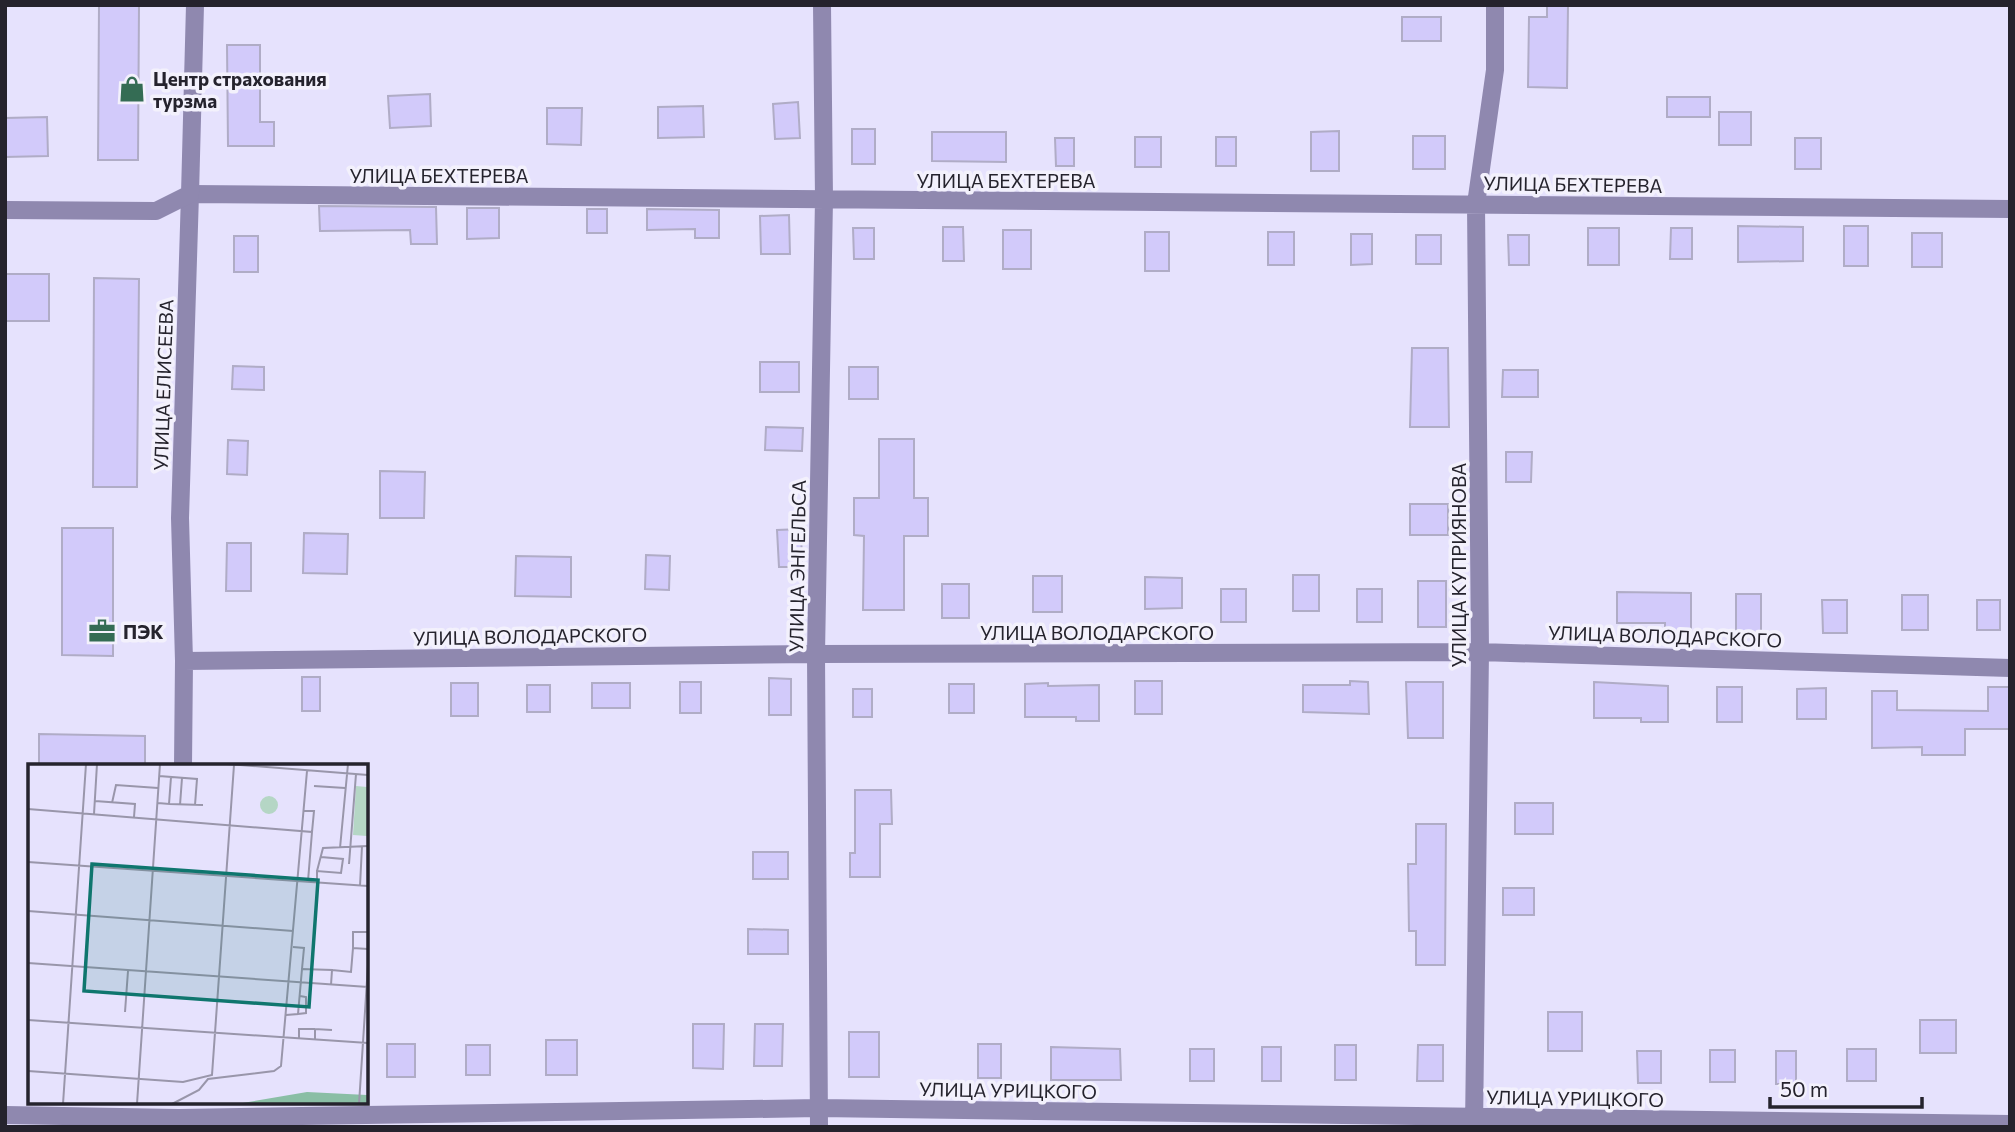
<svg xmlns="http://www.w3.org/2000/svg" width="2015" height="1132" font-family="Commissioner,sans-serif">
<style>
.building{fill:#d2cafa;stroke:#b0acc6;stroke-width:2}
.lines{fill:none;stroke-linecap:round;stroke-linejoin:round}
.minor{stroke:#8f88af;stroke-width:18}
.tertiary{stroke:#8f88af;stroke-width:18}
.labels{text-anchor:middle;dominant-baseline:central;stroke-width:7;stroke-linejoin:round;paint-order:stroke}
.poi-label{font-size:19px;font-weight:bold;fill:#25232d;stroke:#f3f1fc;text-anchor:start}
.street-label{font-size:19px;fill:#25232d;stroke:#f3f1fc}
.inset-road{fill:none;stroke:#9996aa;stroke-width:2}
.view{fill:#0f766e;fill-opacity:0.15;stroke:#0f766e;stroke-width:3.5}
.inset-edge{fill:none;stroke:#25232d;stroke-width:3.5}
</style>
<rect width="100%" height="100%" fill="#e6e2fd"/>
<!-- building -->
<path class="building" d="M99,5H139L138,160H98Z
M1547,5H1568L1567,88L1528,87L1529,17H1547Z
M1402,17H1441V41H1402Z
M227,45H260V122H274V146H228Z
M430,94L431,126L390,128L388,96Z
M1667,97H1710V117H1667Z
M798,102L800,138L775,139L773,104Z
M703,106L704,137L658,138V107Z
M547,108H582L581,145L547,144Z
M1719,112H1751V145H1719Z
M47,117L48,156L5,157V118Z
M852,129H875V164H852Z
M1339,131V171H1311V132Z
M932,132H1006V162L932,161Z
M1413,136H1445V169H1413Z
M1135,137H1161V167H1135Z
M1216,137H1236V166H1216Z
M1055,138H1074V166H1056Z
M1795,138H1821V169H1795Z
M319,206L436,207L437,244H411L410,230L320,231Z
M467,208H499V238L467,239Z
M587,209H607V233H587Z
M647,209L719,210V238H695V229L647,230Z
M789,215L790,254H761L760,216Z
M1738,226L1803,227V261L1738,262Z
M1844,226H1868V266H1844Z
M943,227H963L964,261H943Z
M853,228H874V259H854Z
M1588,228H1619V265H1588Z
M1671,228H1692V259H1670Z
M1003,230H1031V269H1003Z
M1145,232H1169V271H1145Z
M1268,232H1294V265H1268Z
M1912,233H1942V267H1912Z
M1351,234H1372V264L1351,265Z
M1416,235H1441V264H1416Z
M1508,235H1529V265H1509Z
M234,236H258V272H234Z
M5,274H49V321H5Z
M94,278L139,279L137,487H93Z
M1412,348H1448L1449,427H1410Z
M760,362H799V392H760Z
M233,366L264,367V390L232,389Z
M849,367H878V399H849Z
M1503,370H1538V397H1502Z
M766,427L803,428L802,451L765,450Z
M879,439H914V498H928V536H904V610H863L864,536L854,535V498H879Z
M228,440L248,441L247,475L227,474Z
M1506,452H1532L1531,482H1506Z
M380,471L425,472L424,518H380Z
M1410,504H1448V535H1410Z
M62,528H113V656L62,655Z
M801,529L802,567H779L777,530Z
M304,533L348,534L347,574L303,573Z
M227,543H251V591H226Z
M646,555L670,556L669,590L645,589Z
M516,556L571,557V597L515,596Z
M1293,575H1319V611H1293Z
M1033,576H1062V612H1033Z
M1145,577L1182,578V608L1145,609Z
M1418,581H1446V627H1418Z
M942,584H969V618H942Z
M1221,589H1246V622H1221Z
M1357,589H1382V622H1357Z
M1617,592L1691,593V631H1665V623H1617Z
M1736,594H1761V632H1736Z
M1902,595H1928V630H1902Z
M1822,600H1847V633H1823Z
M1977,600H2000V630H1977Z
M302,677H320V711H302Z
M769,678L791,679V715H769Z
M1135,681H1162V714H1135Z
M1350,681L1368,682L1369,714L1303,712V685H1350Z
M680,682H701V713H680Z
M1406,682H1443V738H1408Z
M1594,682L1668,686V722H1641V718H1594Z
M451,683H478V716H451Z
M592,683H630V708H592Z
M1048,683V686L1099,685V721H1076V717H1025V684Z
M949,684H974V713H949Z
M527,685H550V712H527Z
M1717,687H1742V722H1717Z
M1988,687H2010V729H1965V755H1922V747L1872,748V691H1897V710L1988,711Z
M1826,688V719H1797V689Z
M853,689H872V717H853Z
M39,734L145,736V766H39Z
M855,790H891L892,824H880V877H850V853H855Z
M1515,803H1553V834H1515Z
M1416,824H1446L1445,965H1416V931H1409L1408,864H1416Z
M753,852H788V879H753Z
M1503,888H1534V915H1503Z
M748,929L788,930V954H748Z
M1548,1012H1582V1051H1548Z
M1920,1020H1956V1053H1920Z
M693,1024H724L723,1069L693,1068Z
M755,1024H783L782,1066H754Z
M849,1032H879V1077H849Z
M546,1040H577V1075H546Z
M387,1044H415V1077H387Z
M978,1044H1001V1078H978Z
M466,1045H490V1075H466Z
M1335,1045H1356V1080H1335Z
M1418,1045H1443V1081H1417Z
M1051,1047L1120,1049L1121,1080H1051Z
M1262,1047H1281V1081H1262Z
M1190,1049H1214V1081H1190Z
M1847,1049H1876V1081H1847Z
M1710,1050H1735V1082H1710Z
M1637,1051H1661V1083H1638Z
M1776,1051H1796V1084H1776Z"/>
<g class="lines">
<!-- minor -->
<path class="minor" d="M184,661L816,654L1480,652L2010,668
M183,766L184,661L180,518L190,194L2010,209
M5,1115L178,1118L819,1108L2010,1124
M819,1127L816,654L824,199L822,5
M1474,1127L1480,652L1476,204L1495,70V5"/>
<!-- tertiary -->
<path class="tertiary" d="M5,210L156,211L190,194L195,5"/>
</g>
<!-- icons -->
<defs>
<g id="shop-bare" transform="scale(2.1)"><path d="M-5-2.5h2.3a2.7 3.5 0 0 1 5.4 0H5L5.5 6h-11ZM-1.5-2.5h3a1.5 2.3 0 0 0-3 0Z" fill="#346c54" stroke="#f3f1fc" stroke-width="2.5" paint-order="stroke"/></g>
<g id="office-bare" transform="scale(2.1)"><path d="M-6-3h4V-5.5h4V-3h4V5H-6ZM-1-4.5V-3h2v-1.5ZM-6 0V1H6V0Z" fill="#346c54" stroke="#f3f1fc" stroke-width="2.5" paint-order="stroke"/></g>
</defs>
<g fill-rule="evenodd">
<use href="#shop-bare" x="132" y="89"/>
<use href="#office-bare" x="102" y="631"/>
</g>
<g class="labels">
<!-- poi labels -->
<g class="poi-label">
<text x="153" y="78">Центр страхования<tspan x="153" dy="22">турзма</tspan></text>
<text x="123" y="631">ПЭК</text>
</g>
<!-- street labels -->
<g class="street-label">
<text x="439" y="175">УЛИЦА БЕХТЕРЕВА</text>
<text x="1006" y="180">УЛИЦА БЕХТЕРЕВА</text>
<text transform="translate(1573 184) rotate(1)">УЛИЦА БЕХТЕРЕВА</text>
<text transform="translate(163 385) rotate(-88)">УЛИЦА ЕЛИСЕЕВА</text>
<text transform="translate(1458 565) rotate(-90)">УЛИЦА КУПРИЯНОВА</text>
<text transform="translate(797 566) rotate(-89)">УЛИЦА ЭНГЕЛЬСА</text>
<text x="1097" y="632">УЛИЦА ВОЛОДАРСКОГО</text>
<text transform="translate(530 636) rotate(-1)">УЛИЦА ВОЛОДАРСКОГО</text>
<text transform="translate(1665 636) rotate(2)">УЛИЦА ВОЛОДАРСКОГО</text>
<text transform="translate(1008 1090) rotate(1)">УЛИЦА УРИЦКОГО</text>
<text transform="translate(1575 1098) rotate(1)">УЛИЦА УРИЦКОГО</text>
</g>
</g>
<!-- overview -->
<g transform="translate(28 764)">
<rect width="340" height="340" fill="#e6e2fd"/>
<path d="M328,22L339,23V72L325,71ZM232 41a9 9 0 1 1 18 0a9 9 0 1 1-18 0Z" fill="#b5d6c5"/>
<path d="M279,328L339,331V339L209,340Z" fill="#8abea5"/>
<path class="inset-road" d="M14,0H38M199,0L340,11M131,12L169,15L167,41M286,22L317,24M67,37L107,40L106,53M84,39L88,21L130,24M130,39L141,40L143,13M141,40L175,41M152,41L154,14M0,45L284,68L280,117M276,47H286L284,68M66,50L69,0M312,84L320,0M0,98L340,122M321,100L328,10M289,107L295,84L340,82M289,118V107L313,109L315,95L293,93M332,122L334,82M0,147L265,167M265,183L276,184L274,205M325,184V168H340M0,199L340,223M304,206L323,208L325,184L340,185M97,248L100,207M270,250L278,249V233L272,232M258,251L270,250L274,205L304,206L303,221M0,256L340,279M271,275V265H287M287,276V265L304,266M0,307L155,318L184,311L206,1M35,340L58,0M109,340L132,0M144,340L171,326L180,315L246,307L253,302L279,7M331,340L340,201"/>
<path class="view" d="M64,100L290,116L281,243L56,227Z"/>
<rect width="340" height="340" class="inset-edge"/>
</g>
<!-- border -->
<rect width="2015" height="1132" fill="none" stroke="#25232d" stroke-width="14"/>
<!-- scale -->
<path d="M1770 1097v10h152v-10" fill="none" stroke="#25232d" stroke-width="3.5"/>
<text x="1780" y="1097" font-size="21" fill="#25232d" stroke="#f3f1fc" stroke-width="5" paint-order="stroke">50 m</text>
</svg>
